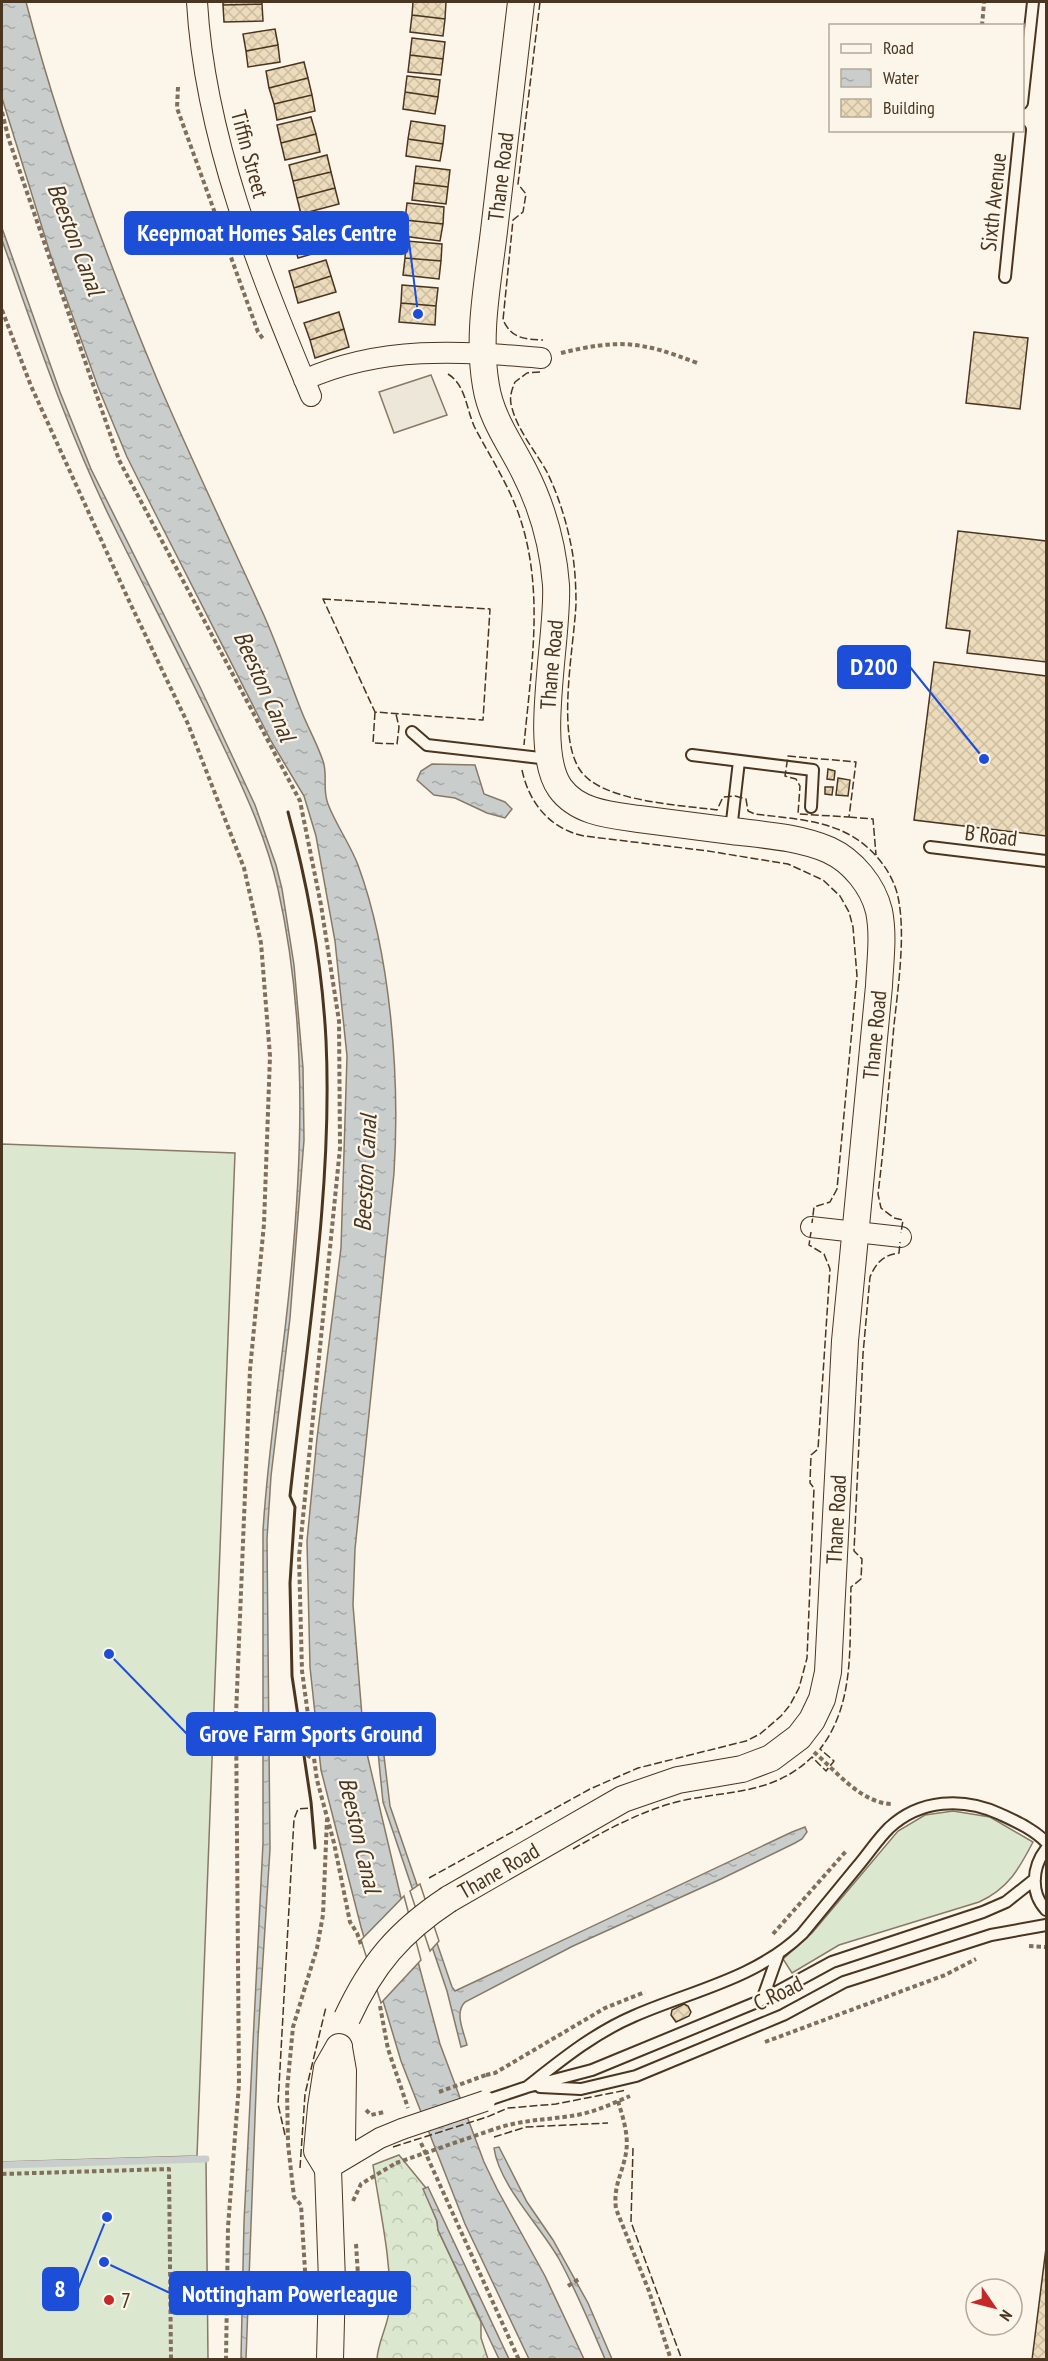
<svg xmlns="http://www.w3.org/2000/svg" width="1048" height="2361" font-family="'PT Sans Narrow',sans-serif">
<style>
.grass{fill:#dce7d0;stroke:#887966;stroke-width:1.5}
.forest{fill:url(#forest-crowns);stroke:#887966;stroke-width:1.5}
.parking{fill:#ede7d9;stroke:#887966;stroke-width:1.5}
.water{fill:url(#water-ripples);stroke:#887966;stroke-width:1.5}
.pier{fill:#fbf6e9;stroke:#887966;stroke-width:1.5}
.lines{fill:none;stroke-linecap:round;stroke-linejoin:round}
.stream{stroke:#c9cecd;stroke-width:7}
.building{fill:url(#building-cross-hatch);stroke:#4a3520;stroke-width:1.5}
.service-casing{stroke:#4a3520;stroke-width:14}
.minor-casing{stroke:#4a3520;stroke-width:22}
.tertiary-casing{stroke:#4a3520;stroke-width:28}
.path{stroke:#7f6f5c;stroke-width:4;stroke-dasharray:4.5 3;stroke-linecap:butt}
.service{stroke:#fbf6e9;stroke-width:10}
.minor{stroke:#fbf6e9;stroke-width:20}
.tertiary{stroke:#fbf6e9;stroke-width:26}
.minor-bridge-casing{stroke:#4a3520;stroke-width:22;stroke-linecap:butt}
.tertiary-bridge-casing{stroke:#4a3520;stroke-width:28;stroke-linecap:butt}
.path-bridge{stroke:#7f6f5c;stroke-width:4;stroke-dasharray:4.5 3;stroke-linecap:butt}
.minor-bridge{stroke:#fbf6e9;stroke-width:20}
.tertiary-bridge{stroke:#fbf6e9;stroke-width:26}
.fence{stroke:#4a3520;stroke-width:1.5;stroke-dasharray:8 3;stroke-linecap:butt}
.wall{stroke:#4a3520;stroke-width:3}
.poi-dot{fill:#c62828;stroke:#fbf6e9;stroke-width:2}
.labels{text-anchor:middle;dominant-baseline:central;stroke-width:4.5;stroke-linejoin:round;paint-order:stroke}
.street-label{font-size:22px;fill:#4a3520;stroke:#fbf6e9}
.poi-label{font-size:22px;fill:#4a3520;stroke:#fbf6e9;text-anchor:start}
.water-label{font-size:24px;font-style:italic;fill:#4a3520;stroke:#fbf6e9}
.leader{fill:none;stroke:#1d4ed8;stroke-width:2}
.callout-dot{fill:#1d4ed8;stroke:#fbf6e9;stroke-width:2}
.callout{fill:#1d4ed8;stroke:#1d4ed8;stroke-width:2}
.callout-label{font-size:24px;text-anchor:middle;font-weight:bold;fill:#fff}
</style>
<defs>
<pattern id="forest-crowns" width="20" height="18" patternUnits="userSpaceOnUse" patternTransform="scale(1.5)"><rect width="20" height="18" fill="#dce7d0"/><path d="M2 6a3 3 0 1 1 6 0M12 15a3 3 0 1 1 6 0" fill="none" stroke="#bec7b2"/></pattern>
<pattern id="water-ripples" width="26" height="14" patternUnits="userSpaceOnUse" patternTransform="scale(1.5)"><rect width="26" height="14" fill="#c9cecd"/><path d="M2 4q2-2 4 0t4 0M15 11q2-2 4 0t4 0" fill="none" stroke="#a5a8a6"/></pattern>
<pattern id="building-cross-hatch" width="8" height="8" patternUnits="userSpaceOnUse" patternTransform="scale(1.5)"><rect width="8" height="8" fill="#ecdcbc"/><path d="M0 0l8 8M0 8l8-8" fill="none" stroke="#ccbda1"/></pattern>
</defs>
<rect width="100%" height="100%" fill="#fbf6e9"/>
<!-- grass -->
<path class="grass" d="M2,1144L235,1153L197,2156L2,2162Z
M953,1811L990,1817L1033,1842C1019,1869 1008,1889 979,1902L839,1945L792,1973L783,1959L812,1933L898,1831L925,1815Z
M206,2159L208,2359H2V2165Z"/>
<!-- forest -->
<path class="forest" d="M399,2155L426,2188L424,2189L437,2221L438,2230L481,2322V2338L488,2359H377C378,2341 389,2324 390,2305C391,2258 380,2211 373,2165Z"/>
<!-- parking -->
<path class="parking" d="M431,375L447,415L394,433L379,392Z"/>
<!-- water -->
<path class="water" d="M2,2H26C60,132 107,260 159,384C192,461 228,536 262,611C277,644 288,677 301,710C308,728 317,743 323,761C328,775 322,789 328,804C336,825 350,844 358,865C391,955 400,1078 394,1173L355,1549L353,1605L364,1741L401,1898L440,2044L484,2162L497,2189L545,2276L584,2359H529L465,2224L401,2061L361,1927L321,1770L310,1667L307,1541L317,1438L341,1248L347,1056L335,941L316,836L304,796L271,741L153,509L127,457L98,387L50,253L2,98Z
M2,228L60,392L91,469L200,687L255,805L276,865L282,889L294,965L303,1068L304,1140L290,1318L271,1476L267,1539L270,1849L258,2038L246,2359H241L244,2222L263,1843V1531C267,1463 277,1396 285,1329C302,1184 310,1032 278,889C267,840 246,794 225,750C189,673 150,599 113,524C68,433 36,336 2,240Z
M432,764L475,765L484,794L505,802L512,809L505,818L487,813L455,798L434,795L417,780L421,771Z
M378,1752L384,1756L390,1806L452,1987L455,1991L792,1832L805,1827L807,1832L802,1839L795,1843L721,1879L573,1946L465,2002C454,2013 464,2032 467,2045L461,2047L447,1991L383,1802Z
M499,2147L527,2202L553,2240L588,2303L612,2359H605C591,2326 577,2292 559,2259C541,2227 499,2185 494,2148Z
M428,2187L509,2359H499L438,2230L437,2221L423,2189Z"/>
<!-- pier -->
<path class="pier" d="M420,1884L439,1941L430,1951L410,1891Z
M404,1896L421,1960L381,2003L361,1940Z"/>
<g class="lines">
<!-- stream -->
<path class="stream" d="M2,2165L206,2159"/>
</g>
<!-- building -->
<path class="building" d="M223,2H262V4L223,5Z
M413,2H446L445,19L412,15Z
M262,4L263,21L224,22L223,5Z
M412,15L445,19L443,36L410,32Z
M275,29L278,45L246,51L243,34Z
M412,38L445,42L443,59L410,55Z
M278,45L280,62L248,67L246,51Z
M410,55L443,59L441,75L408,72Z
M304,62L308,78L269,88L266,71Z
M407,76L440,80L438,97L405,92Z
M308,78L312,95L274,104L269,88Z
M405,92L438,97L435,114L403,109Z
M312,95L315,111L277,120L274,104Z
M311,117L316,134L281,143L277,125Z
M411,121L445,126L443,144L408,139Z
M316,134L320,152L285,160L281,143Z
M408,139L443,144L440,161L406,156Z
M327,155L331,172L293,181L289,165Z
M416,166L450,170L448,187L414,183Z
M331,172L335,188L297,198L293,181Z
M414,183L448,187L446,204L412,200Z
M335,188L339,204L301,214L297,198Z
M407,203L444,207L443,224L405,220Z
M405,220L443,224L440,241L403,236Z
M327,230L333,248L298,258L293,241Z
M406,241L442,244L441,261L405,258Z
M405,258L441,261L439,279L403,275Z
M326,260L331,276L294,288L289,271Z
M331,276L336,292L298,303L294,288Z
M402,285L438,288L436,306L401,303Z
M401,303L436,306L435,325L399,322Z
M339,312L344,329L310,340L304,323Z
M344,329L349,347L315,358L310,340Z
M974,332L1028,338L1020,409L966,403Z
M958,531L1046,541V662L967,653L970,631L946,628Z
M934,662L1046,676V836L914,820Z
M828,769L835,771L834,780L827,779Z
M838,778L850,780L848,796L836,795Z
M825,787H833L832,795L825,794Z
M684,2004L688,2006L691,2012L689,2016L676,2022L671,2015L672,2010Z
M1046,2248V2360H1032Z"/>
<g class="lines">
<!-- service casing -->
<g class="service-casing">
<path id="service" d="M1022,103L1033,2
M1005,277L1020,130
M412,732L427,745L549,759
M692,755L813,770L811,807
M731,830L739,761
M930,847L1046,861
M1046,1849C1032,1867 1030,1893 1046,1910
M762,2000L778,1955
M527,2087C560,2061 594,2033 634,2016C691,1991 755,1979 802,1934C820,1912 839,1889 857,1867C868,1854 877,1840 889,1828C920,1799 963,1797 1000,1814C1017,1822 1033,1829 1046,1842
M540,2087L581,2089L636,2076L783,2015L844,1982L991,1935L1046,1925
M485,2101L527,2087L592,2070L762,2000L832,1962L983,1912L1006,1902L1035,1879"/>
</g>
<!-- minor casing -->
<g class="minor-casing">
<path id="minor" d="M197,2C205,139 259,271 311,396
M304,380C382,345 459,351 541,358
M811,1227L901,1237
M328,2169L380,2138L402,2129"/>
</g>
<!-- tertiary casing -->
<g class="tertiary-casing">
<g id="tertiary">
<path id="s1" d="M449,1899L623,1799L678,1780L742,1769L771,1758L799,1737L812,1720L822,1699L828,1672L845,1341L879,986C880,962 884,936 879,911C873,886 853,861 829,850C799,837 764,835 732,831C701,827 670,823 639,819C611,815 578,813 560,788C532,749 559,636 556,585C553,545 542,506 524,471C510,443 491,418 486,386C477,335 488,282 494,231C503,154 512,78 521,2"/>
<path d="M328,2169L317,2151L321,2107L327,2068L339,2047"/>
<path d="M330,2360L332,2281L328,2169L342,2143L343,2071L339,2048"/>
</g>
</g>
<!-- path -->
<path class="path" d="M982,26L984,2
M178,87L177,108L258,332L264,340
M2,112L9,140L119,460L300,801L321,905L339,1021L340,1148L299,1557L302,1671L317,1780L334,1843L350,1922L357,1933L362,1947
M2,310L31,386L130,603L188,724L244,868L261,943L270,1056L264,1224L250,1370L236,1715L239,2084L228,2227L226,2360
M561,353C619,339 641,341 697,363
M814,1752C837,1772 862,1804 893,1804
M308,1758L312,1750
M773,1934L847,1850
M1029,1946L1046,1947
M380,2006L388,2049L408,2108
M765,2042L945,1975L976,1959
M486,2075L495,2073L605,2008L645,1992
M618,2101C623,2118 629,2135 626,2153C622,2175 613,2186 616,2209L649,2291L671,2360
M366,2110L371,2115L384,2112
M489,2131C524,2118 547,2121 582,2114C599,2110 614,2103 630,2096
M421,2143L519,2360
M2,2174L169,2169L171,2360
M353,2201L361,2184L396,2163
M356,2244L358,2275
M568,2286L579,2279
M306,2287L301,2205L294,2197L288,2144L287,2090L293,2027L317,1948L323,1915L327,1819"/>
<!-- service -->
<use href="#service" class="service"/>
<!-- minor -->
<use href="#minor" class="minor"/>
<!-- tertiary -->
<use href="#tertiary" class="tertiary"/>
<!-- minor-bridge casing -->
<g class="minor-bridge-casing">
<path id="minor-bridge" d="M402,2129L485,2101"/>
</g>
<!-- tertiary-bridge casing -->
<g class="tertiary-bridge-casing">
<path id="tertiary-bridge" d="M347,2018C372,1964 399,1932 449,1899"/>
</g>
<!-- path-bridge -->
<path class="path-bridge" d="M439,2092L486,2075
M396,2163L489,2131"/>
<!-- minor-bridge -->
<use href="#minor-bridge" class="minor-bridge"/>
<!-- tertiary-bridge -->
<use href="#tertiary-bridge" class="tertiary-bridge"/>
<!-- fence -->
<path class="fence" d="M540,2L518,184L526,194L523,212L513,220L503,320C512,339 524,339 543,340
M540,372L527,373L515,382C511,391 509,399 512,408C518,431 536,452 547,472C559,497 567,523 572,550C575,568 576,586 576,604C574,647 556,734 580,770C601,802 682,805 717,810L723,797L735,796L746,799L748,811L755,814C794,819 837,820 867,847C882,860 894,878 898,897C906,934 898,988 894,1025C889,1081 885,1138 878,1194L881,1208L894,1218L903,1220L901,1233
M448,374C467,386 466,411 476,430C491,458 508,484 519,515C545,590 531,668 524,745
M323,599L490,609L483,720L375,712Z
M375,712L373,743L397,744L399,727L396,714
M788,756L856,762L849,817L798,814L800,786L796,779L785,776Z
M522,770C529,803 550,829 584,836L708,851L788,864L823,880L840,896L849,912L853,927L857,976L837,1189L830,1202L814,1207L812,1223
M849,817L873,819L876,855
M573,1849C604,1831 634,1815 669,1804C721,1789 770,1798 812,1757L826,1771L834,1761L820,1749C856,1703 849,1642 851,1587L861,1579L862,1559L854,1551L863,1354L870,1277C876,1263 883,1255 899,1253L900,1242
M429,1878L590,1789L638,1768L746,1741L760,1734L781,1716L790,1705L799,1688L807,1658L814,1488L810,1483L811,1455L818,1449L830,1269L824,1254L809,1245L811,1232
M285,2135L278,2104L294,1819L298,1809L312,1808
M494,2137L526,2127L608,2123
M393,2147L487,2117L508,2108L556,2104L627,2090
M633,2148L631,2222L682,2360
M300,2168L305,2094L326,2007"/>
<!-- wall -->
<path class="wall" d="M288,812C308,886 322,963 326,1040C333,1189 306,1348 290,1496L295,1507L290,1583L292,1676L311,1802L315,1848"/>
</g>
<!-- markers -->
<circle class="poi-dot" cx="109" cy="2300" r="6"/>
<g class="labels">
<!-- street labels -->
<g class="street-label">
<text transform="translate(250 154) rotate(75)">Tiffin Street</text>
<text stroke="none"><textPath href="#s1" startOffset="2216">Thane Road</textPath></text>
<text transform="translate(993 202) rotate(-84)">Sixth Avenue</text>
<text stroke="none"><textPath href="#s1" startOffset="1713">Thane Road</textPath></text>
<text transform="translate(991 835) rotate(7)">B Road</text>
<text stroke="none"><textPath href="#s1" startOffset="1101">Thane Road</textPath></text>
<text stroke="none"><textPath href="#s1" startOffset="615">Thane Road</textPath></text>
<text stroke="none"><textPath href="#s1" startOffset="57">Thane Road</textPath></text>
<text transform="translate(778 1993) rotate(-26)">C Road</text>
</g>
<!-- poi labels -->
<g class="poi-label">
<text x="121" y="2300">7</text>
</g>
<!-- water labels -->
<g class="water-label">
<text transform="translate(76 239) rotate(69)">Beeston Canal</text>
<text transform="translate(265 686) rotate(66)">Beeston Canal</text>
<text transform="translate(365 1173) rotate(-87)">Beeston Canal</text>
<text transform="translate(360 1835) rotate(77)">Beeston Canal</text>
</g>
</g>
<!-- callouts -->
<path class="leader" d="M418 314L408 233M984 759L910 667M109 1654L187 1734M107 2217L78 2289M104 2262L170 2293"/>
<g class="callout-dot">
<circle cx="418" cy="314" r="6"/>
<circle cx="984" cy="759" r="6"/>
<circle cx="109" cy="1654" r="6"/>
<circle cx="107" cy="2217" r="6"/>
<circle cx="104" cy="2262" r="6"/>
</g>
<g class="callout">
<rect x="125" y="212" width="283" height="42" rx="6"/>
<rect x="838" y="646" width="72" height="42" rx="6"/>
<rect x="187" y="1713" width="248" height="42" rx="6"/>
<rect x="43" y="2268" width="35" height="42" rx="6"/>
<rect x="170" y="2272" width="240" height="42" rx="6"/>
</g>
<g class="callout-label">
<text x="267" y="241">Keepmoat Homes Sales Centre</text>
<text x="874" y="675">D200</text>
<text x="311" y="1742">Grove Farm Sports Ground</text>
<text x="60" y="2297">8</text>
<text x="290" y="2302">Nottingham Powerleague</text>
</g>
<!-- border -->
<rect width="1048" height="2361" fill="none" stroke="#4a3520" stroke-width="6"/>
<!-- legend -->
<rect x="829" y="24" width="195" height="108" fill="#fbf6e9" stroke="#b4a999" stroke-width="1.5"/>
<rect x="841" y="44" width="30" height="9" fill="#fbf6e9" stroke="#b4a999" stroke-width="1.5"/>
<text x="883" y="54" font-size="18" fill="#4a3520">Road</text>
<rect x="841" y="69" width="30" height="18" fill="url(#water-ripples)" stroke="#b4a999" stroke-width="1.5"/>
<text x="883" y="84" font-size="18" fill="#4a3520">Water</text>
<rect x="841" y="99" width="30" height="18" fill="url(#building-cross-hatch)" stroke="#b4a999" stroke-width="1.5"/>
<text x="883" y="114" font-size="18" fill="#4a3520">Building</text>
<!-- north arrow -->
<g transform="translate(994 2307) rotate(125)"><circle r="28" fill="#fbf6e9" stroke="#b4a999" stroke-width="1.5"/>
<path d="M0-4.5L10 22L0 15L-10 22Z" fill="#c62828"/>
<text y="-9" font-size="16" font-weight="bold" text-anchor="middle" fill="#4a3520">N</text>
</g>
</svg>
